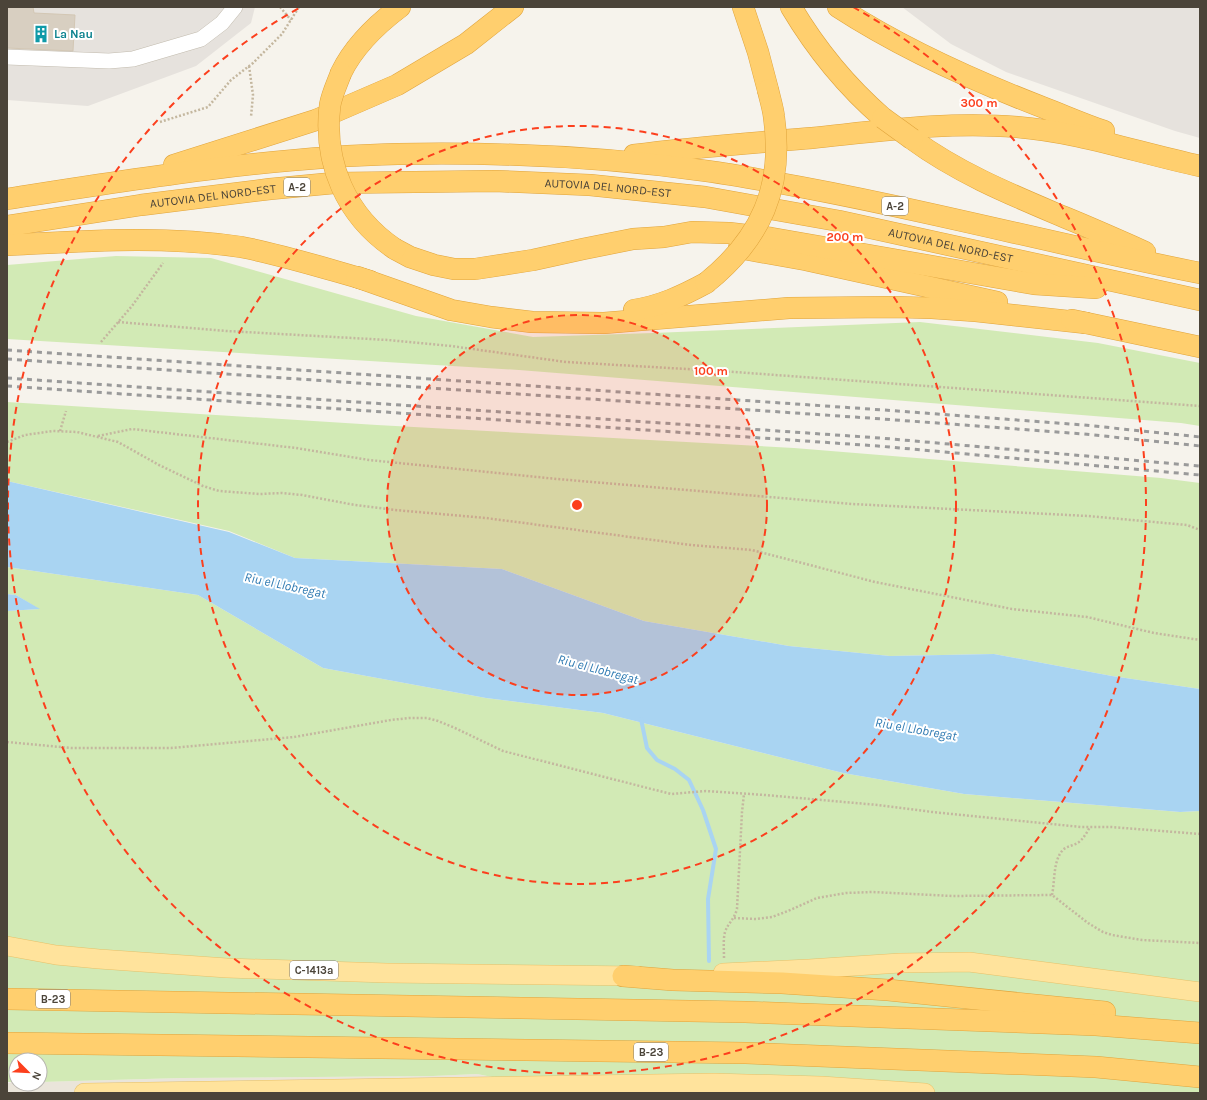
<svg xmlns="http://www.w3.org/2000/svg" width="1207" height="1100" font-family="Karla,sans-serif">
<style>
.residential{fill:#eae5da}
.industrial{fill:#e6e2dd}
.green{fill:#d2eab5}
.water{fill:#a9d4f2}
.lines{fill:none;stroke-linecap:round;stroke-linejoin:round}
.stream{stroke:#a9d4f2;stroke-width:4}
.building{fill:#d8cfc1;stroke:#d3c7b4}
.minor-casing{stroke:#c2bbae;stroke-width:16}
.major-casing{stroke:#e6c16a;stroke-width:20}
.highway-casing{stroke:#e0a43c;stroke-width:22}
.path{stroke:#c4b79f;stroke-width:2.5;stroke-dasharray:2 2;stroke-linecap:butt}
.minor{stroke:#fff;stroke-width:15}
.major{stroke:#ffe39c;stroke-width:19}
.highway{stroke:#ffcf6e;stroke-width:21}
.rail{stroke:#9a9a9a;stroke-width:3;stroke-dasharray:5 5;stroke-linecap:butt}
.highway-bridge-casing{stroke:#e0a43c;stroke-width:22;stroke-linecap:butt}
.highway-bridge{stroke:#ffcf6e;stroke-width:21}
.ring{fill:none;stroke:#fc3f1d;stroke-width:2;stroke-dasharray:7 5}
.labels{text-anchor:middle;dominant-baseline:central;stroke-width:4;stroke-linejoin:round;paint-order:stroke}
.shield{fill:#fff;stroke:#817c74;stroke-width:1}
.shield-label{font-size:11px;font-weight:bold;fill:#4b4439}
.culture-label{font-size:12px;font-weight:bold;fill:#0d838f;stroke:#fff;text-anchor:start}
.street-label{font-size:12px;fill:#4b4439;stroke:#fff}
.water-label{font-size:13px;font-style:italic;fill:#2e7ab2;stroke:#fff}
.centre{fill:#fc3f1d;stroke:#fff;stroke-width:2}
.ring-label{font-size:12px;text-anchor:middle;font-weight:bold;fill:#fc3f1d;stroke:#fff;stroke-width:4;stroke-linejoin:round;paint-order:stroke}
</style>
<rect width="100%" height="100%" fill="#f6f3ec"/>
<!-- residential -->
<path class="residential" d="M477,1074L575,1093H7V1083L16,1082V1084H40V1082L181,1078L433,1076Z"/>
<!-- industrial -->
<path class="industrial" d="M7,7H255L251,23L196,66L88,106L7,100Z
M902,7H1200V138L1175,131L1006,72L951,44Z"/>
<!-- green -->
<path class="green" d="M116,256L211,258L416,316L533,337L653,333L920,322L1098,343L1200,363V426L1181,423L519,370L7,339V265Z
M7,402L377,425L794,448L1161,478L1200,483V689L1112,676L994,654L890,656L789,646L644,621L502,569L295,558L229,531L7,481Z
M7,567L198,595L323,668L486,698L603,713L843,773L964,794L1180,812L1200,811V1093H575L477,1074L433,1076L181,1078L40,1082V1060H16V1082H7V611L39,609L16,595L7,594Z"/>
<!-- water -->
<path class="water" d="M7,481L229,532L295,558L502,569L644,621L789,646L890,656L994,654L1112,676L1200,689V811L1180,812L964,794L843,773L603,713L486,698L323,668L198,595L7,567Z
M7,594L16,595L40,609L7,611Z"/>
<g class="lines">
<!-- stream -->
<path class="stream" d="M641,719L647,748L657,760L675,769L689,780L703,810L716,849L708,899L709,961"/>
</g>
<!-- building -->
<path class="building" d="M7,7H33L34,13L75,15L73,51L7,48Z"/>
<g class="lines">
<!-- minor casing -->
<g class="minor-casing">
<path id="minor" d="M7,57L109,61L133,59L201,39L222,23L235,7"/>
</g>
<!-- major casing -->
<g class="major-casing">
<path id="major" d="M7,946L56,955L99,959L227,968L387,973L638,976
M723,973L809,969L900,963L969,962L1200,992
M84,1093L714,1083L821,1086L925,1093"/>
</g>
<!-- highway casing -->
<g class="highway-casing">
<g id="highway">
<path d="M743,7L758,52L768,90"/>
<path d="M791,7C816,49 846,86 883,118"/>
<path d="M838,7C901,48 972,80 1042,107C1063,115 1083,124 1104,131"/>
<path d="M341,73C354,46 376,25 400,7"/>
<path d="M912,139C958,173 1012,195 1064,217C1091,228 1118,240 1145,252"/>
<path d="M634,155C693,147 753,143 812,138C880,131 949,121 1017,127C1079,132 1139,153 1200,166"/>
<path d="M174,165L316,120L397,85L466,44L513,7"/>
<path d="M7,199C135,179 269,157 398,154C501,152 605,157 707,171C729,174 751,178 773,182C916,207 1057,245 1200,273"/>
<path id="s1" d="M7,226L141,205L270,189L334,183L495,181L590,185L705,197L839,221L1200,300"/>
<path d="M7,245C85,241 163,235 241,247C284,255 327,269 370,281"/>
<path d="M739,248L806,260L997,302"/>
<path d="M395,249L410,257L434,265L454,269H475L533,260L583,249L633,239L664,237L692,232L729,233L771,238L1034,284L1096,288"/>
<path d="M357,277L451,310L491,317L532,322L604,323L789,308L893,307L932,308L976,311L1086,323"/>
<path d="M634,310C660,306 682,296 706,283"/>
<path d="M1072,320L1200,347"/>
<path d="M623,976L673,980L782,983L888,990L1105,1012"/>
<path d="M7,999L745,1012L1096,1025L1200,1033"/>
<path d="M7,1043L746,1053L1096,1067L1200,1077"/>
</g>
</g>
<!-- path -->
<path class="path" d="M280,7L291,20
M249,66L253,95L251,117
M160,122L208,107L231,80L253,63L282,34L299,7
M118,322L227,331L388,340L451,346L566,362L721,371L1200,406
M101,342L132,306L163,263
M60,431L66,411
M98,436L132,429L296,448L369,460L557,479L852,504L1088,516L1187,525L1200,530
M7,442L25,435L53,431L77,432L118,442L159,465L203,486L219,491L260,494L282,493L302,495L355,505L395,510L486,518L691,545L752,550L875,582L1012,609L1087,617L1154,633L1200,640
M7,742L71,748H171L294,737L391,720L409,718H427L438,721L455,728L503,751L671,794L706,791L765,795L878,805L932,812L1081,827H1111L1200,834
M1052,895C1055,881 1053,862 1062,851C1066,846 1073,846 1079,842C1084,838 1087,832 1090,827
M734,918L756,919L772,917L788,911L817,898L846,893L872,892L953,896L1052,895L1088,923L1103,932L1112,935L1142,940L1200,943
M724,958C724,949 723,940 725,932C728,923 734,920 737,909L742,812L744,794"/>
<!-- minor -->
<use href="#minor" class="minor"/>
<!-- major -->
<use href="#major" class="major"/>
<!-- highway -->
<use href="#highway" class="highway"/>
<!-- rail -->
<path class="rail" d="M7,350L884,410L1084,425L1200,437
M7,359L883,419L1084,434L1200,446
M7,378L880,438L1200,466
M7,386L878,446L1200,475"/>
<!-- highway-bridge casing -->
<g class="highway-bridge-casing">
<path id="highway-bridge" d="M341,73C337,84 332,94 330,105C323,163 346,216 395,249
M883,118L912,139
M706,283C761,239 784,187 774,117C773,108 770,99 768,90"/>
</g>
<!-- highway-bridge -->
<use href="#highway-bridge" class="highway-bridge"/>
</g>
<!-- distance rings -->
<circle cx="577" cy="505" r="190" fill="#fc3f1d" fill-opacity=".12"/>
<g class="ring">
<circle cx="577" cy="505" r="190"/>
<circle cx="577" cy="505" r="379"/>
<path d="M853 7A569 569 0 1 1 301 7"/>
</g>
<!-- icons -->
<defs>
<g id="building-bare" transform="scale(1.38)"><path d="M-4-6H4V6H1V3H-1V6H-4ZM-2.5-4.3h1.7v1.8h-1.7ZM.8-4.3h1.7v1.8H.8ZM-2.5-1h1.7V.8h-1.7ZM.8-1h1.7V.8H.8Z" fill="#0f9aa8" stroke="#fff" stroke-width="2.5" paint-order="stroke"/></g>
</defs>
<g fill-rule="evenodd">
<use href="#building-bare" x="41" y="34"/>
</g>
<g class="labels">
<!-- shield labels -->
<g class="shield">
<rect x="284" y="178" width="26" height="18" rx="3"/>
<rect x="882" y="197" width="26" height="18" rx="3"/>
<rect x="290" y="961" width="48" height="18" rx="3"/>
<rect x="36" y="990" width="34" height="18" rx="3"/>
<rect x="634" y="1043" width="34" height="18" rx="3"/>
</g>
<g class="shield-label">
<text x="297" y="187">A-2</text>
<text x="895" y="206">A-2</text>
<text x="314" y="970">C-1413a</text>
<text x="53" y="999">B-23</text>
<text x="651" y="1052">B-23</text>
</g>
<!-- culture labels -->
<g class="culture-label">
<text x="54" y="34">La Nau</text>
</g>
<!-- street labels -->
<g class="street-label">
<text stroke="none"><textPath href="#s1" startOffset="604">AUTOVIA DEL NORD-EST</textPath></text>
<text stroke="none"><textPath href="#s1" startOffset="208">AUTOVIA DEL NORD-EST</textPath></text>
<text stroke="none"><textPath href="#s1" startOffset="952">AUTOVIA DEL NORD-EST</textPath></text>
</g>
<!-- water labels -->
<g class="water-label">
<text transform="translate(285 585) rotate(12)">Riu el Llobregat</text>
<text transform="translate(598 669) rotate(15)">Riu el Llobregat</text>
<text transform="translate(916 729) rotate(10)">Riu el Llobregat</text>
</g>
</g>
<circle cx="577" cy="505" r="6" class="centre"/>
<g class="ring-label">
<text x="979" y="107">300 m</text>
<text x="845" y="241">200 m</text>
<text x="711" y="375">100 m</text>
</g>
<!-- border -->
<rect width="1207" height="1100" fill="none" stroke="#4b4439" stroke-width="16"/>
<!-- north arrow -->
<g transform="translate(28 1072) rotate(114)"><circle r="19" fill="#ffffff" stroke="#b7b4b0"/>
<path d="M0-3L7 15L0 10L-7 15Z" fill="#fc3f1d"/>
<text y="-6" font-size="11" font-weight="bold" text-anchor="middle" fill="#4b4439">N</text>
</g>
</svg>
